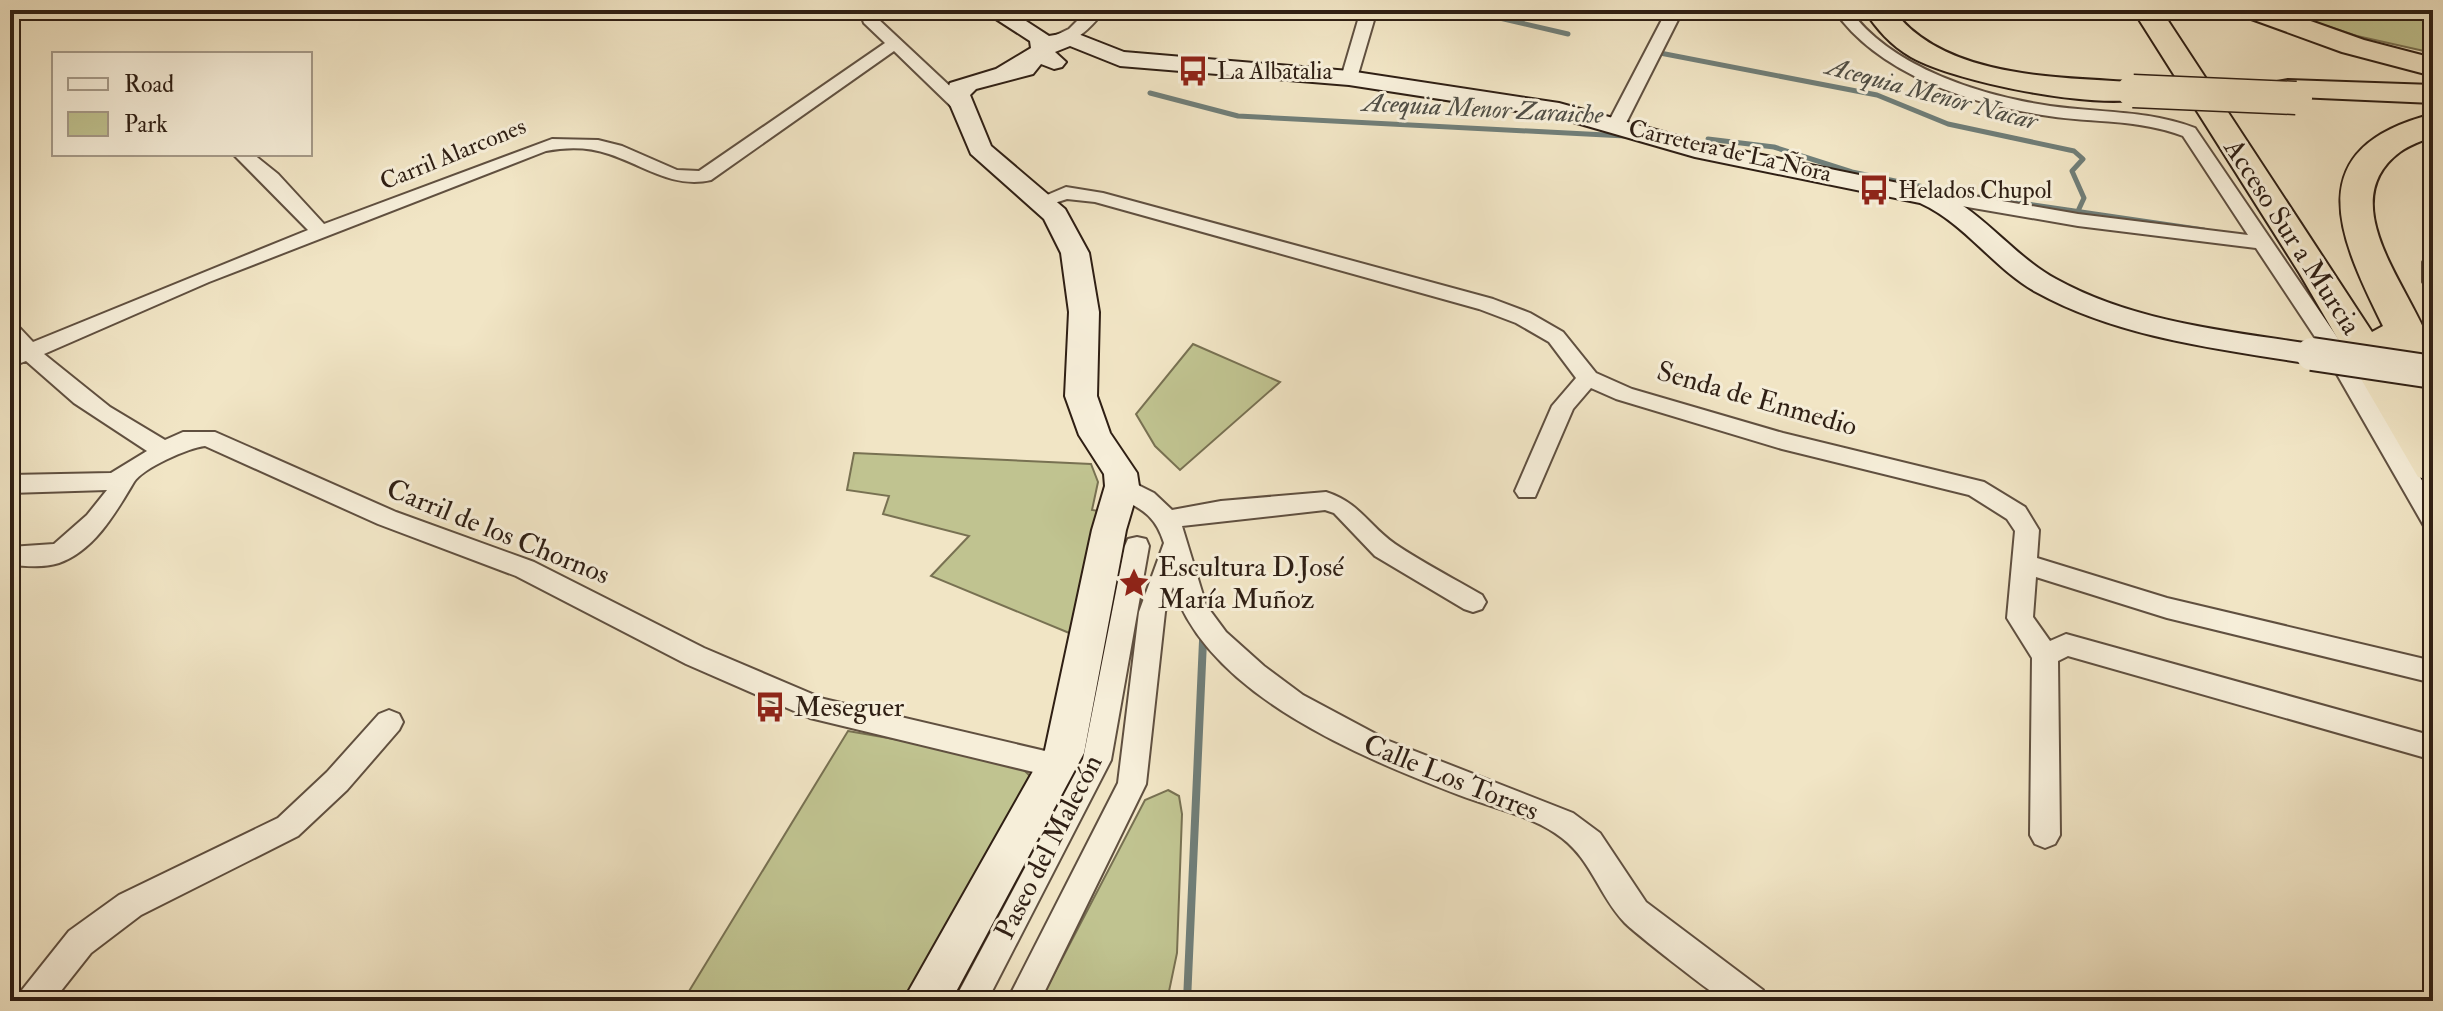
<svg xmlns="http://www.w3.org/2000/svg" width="2443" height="1011" font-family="'IM FELL Double Pica',serif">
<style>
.green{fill:#c0c390;stroke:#787152;stroke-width:2}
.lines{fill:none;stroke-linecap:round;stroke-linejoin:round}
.stream-far1{stroke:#707e78;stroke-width:5}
.stream{stroke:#707e78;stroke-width:8}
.street-casing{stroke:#605040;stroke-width:4}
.secondary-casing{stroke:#2f1f14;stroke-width:4}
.highway-casing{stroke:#2f1f14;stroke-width:4}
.street{fill:#f6eed9;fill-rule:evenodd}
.secondary{fill:#f6eed9;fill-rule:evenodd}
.highway{fill:#f1e5c5;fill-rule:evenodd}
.secondary-bridge-casing{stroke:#2f1f14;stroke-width:36;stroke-linecap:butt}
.highway-bridge-casing{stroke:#2f1f14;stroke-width:35;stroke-linecap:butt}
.secondary-bridge{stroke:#f6eed9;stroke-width:32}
.highway-bridge{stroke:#f1e5c5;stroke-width:32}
.labels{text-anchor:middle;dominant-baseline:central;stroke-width:6;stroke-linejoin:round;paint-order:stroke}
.far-poi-label{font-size:24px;fill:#2f1f14;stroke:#f6eed9;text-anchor:start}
.far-street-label{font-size:24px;fill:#2f1f14;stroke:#f6eed9}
.far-water-label{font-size:26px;font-style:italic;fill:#504f46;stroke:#f6eed9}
.street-label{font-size:28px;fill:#2f1f14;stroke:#f6eed9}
.poi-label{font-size:28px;fill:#2f1f14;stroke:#f6eed9;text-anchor:start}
</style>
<rect width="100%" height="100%" fill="#f1e5c5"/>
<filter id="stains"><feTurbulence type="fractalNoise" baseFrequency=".0025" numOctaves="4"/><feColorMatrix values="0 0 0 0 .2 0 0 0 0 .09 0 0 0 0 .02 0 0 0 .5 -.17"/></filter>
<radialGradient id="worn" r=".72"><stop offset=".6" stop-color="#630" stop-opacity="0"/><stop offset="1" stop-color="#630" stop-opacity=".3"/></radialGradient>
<!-- green -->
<path class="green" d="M2278,10L2433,11V53L2357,36Z
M1193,344L1280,382L1180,470L1155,446L1136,414Z
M854,453L1091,464L1098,482L1092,510L1106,512L1079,637L931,576L969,536L883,514L889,496L847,490Z
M848,731L1014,760L1030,776V790L917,1001H683Z
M1168,790L1179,796L1182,814L1177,953L1167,1001H1040L1145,800Z"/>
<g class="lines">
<!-- stream-far1 -->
<path class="stream-far1" d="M1430,10L1491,16L1568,34
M1660,53L1877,95L1948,124L2074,151L2083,159L2072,171L2084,198L2078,211
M1150,93L1238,116L1625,136
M1708,139L1774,147L1852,172L1943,191
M1979,197L2204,230"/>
<!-- stream -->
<path class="stream" d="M1187,1001L1203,641"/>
<!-- street casing -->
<g class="street-casing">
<path id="street" d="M859,10H875L877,18L969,104V112H957L894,51L711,180C673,189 643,165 609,154C589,147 567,147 546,151L209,282L44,354L110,407L165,440L183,432H215L396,512L534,562L704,648L824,699L1058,754L1068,757L1072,766L1068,775L1058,778L810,718L686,664L516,576L378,524L205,446C188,448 143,468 134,482C116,512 95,550 59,563C44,568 26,566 10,565V547L54,544L87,515L107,490L10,493V475L111,473L147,451L74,403L26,361L10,367V352L15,350L10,343V323L17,325L33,342L308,230L233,154H253L278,174L324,224L552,139L598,140L622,146L677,170L699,171L885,43L864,23Z
M1088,10H1105C1092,26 1074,47 1052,43V37L1069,29Z
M1361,10H1377L1357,78L1349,83L1341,78Z
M1667,10H1683L1625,125L1622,129H1610L1607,125Z
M1834,10H1850C1891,68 1983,96 2050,106C2100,113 2148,110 2195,128L2337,337L2433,499V529L2424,526L2319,343L2256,248L2078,226L1921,199L1912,193L1921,187L2078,214L2248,235L2183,136C2139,119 2094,123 2049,116C1973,105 1879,75 1834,10Z
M2419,10H2433V16L2421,13Z
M1066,187L1103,193L1493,299L1530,313L1563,332L1596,373L1632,389L1783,433L1984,482L2025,507L2039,530L2037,558L2167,598L2433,661V683L2167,618L2036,577L2033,617L2050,641L2066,634L2433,736V760L2068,656L2058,661L2060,835L2055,844L2045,848L2035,844L2030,835L2032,658L2007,618L2015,531L2007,519L1969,495L1782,449L1616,399L1591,388L1573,409L1535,497H1519L1515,491L1552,406L1576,378L1549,342L1516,323L1479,309L1095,202L1067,199L1042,207L1033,201Z
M2433,256V288L2423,282V262Z
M1122,477L1154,493L1172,510L1221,501L1326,492C1360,503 1368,525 1395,544C1423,563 1453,578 1482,595L1486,602L1482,609L1473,612L1464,609L1375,556L1334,513L1325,510L1182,526L1206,605L1226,632L1264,666L1303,695L1389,741L1573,813L1600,833L1646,902L1763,990L1768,1001C1756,1001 1737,1005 1726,1001C1716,997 1635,933 1625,923C1597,894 1592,857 1555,833C1528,815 1490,807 1459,795C1361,757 1209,696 1173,587L1165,612L1146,784L1040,1001H1007L1118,783L1139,612L1164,543C1151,501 1124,509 1110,486L1114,480Z
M1137,537L1146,539L1149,546L1111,760L987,1001H954L1083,759L1125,546L1128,539Z
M389,710L399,714L403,722L399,730L347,790L298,836L141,915L91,953L53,1001H17L22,990L69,931L119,895L278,818L327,772L379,714Z"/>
</g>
<!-- secondary casing -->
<g class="secondary-casing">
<path id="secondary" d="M982,10H1009L1049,36L1073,32L1124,52L1349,71L1559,103L1699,142L1937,191C1984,212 2012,255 2056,279C2134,322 2225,331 2312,344L2323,347L2327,354L2323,361L2312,364C2219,349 2119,338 2036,292C1993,268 1966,224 1920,203L1695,157L1556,117L1349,85L1120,66L1070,46L1055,52L1066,62L1062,67L1054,69L1041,64L1033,74L976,89L970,95L991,146L1065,209L1089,253L1099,312L1097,396L1110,433L1137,473L1139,486L1126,530L1084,753L951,1001H903L1045,750L1092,530L1105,486L1104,474L1079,435L1065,396L1069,312L1061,253L1044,219L971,154L946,95L950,83L996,69L1031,48L1030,41Z"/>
</g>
<!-- highway casing -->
<g class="highway-casing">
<path id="highway" d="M1864,10H1893C1944,78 2055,77 2133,82L2144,84L2149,91L2144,98C2095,110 1955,82 1911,57C1890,45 1877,29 1864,10Z
M2133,10H2161L2372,332L2383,326C2338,235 2298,148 2433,114V136C2422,141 2409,145 2400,152C2330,204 2415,292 2432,350C2437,366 2433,397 2433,416L2422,413L2433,431V481L2418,477L2300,274Z
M2239,10H2280L2364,40L2433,58V76L2342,52L2243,16Z
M2288,80L2433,85V103L2277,96L2272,89L2277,82Z"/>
</g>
<!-- street -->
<use href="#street" class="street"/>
<!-- secondary -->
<use href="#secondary" class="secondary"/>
<!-- highway -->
<use href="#highway" class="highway"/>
<!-- secondary-bridge casing -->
<g class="secondary-bridge-casing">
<path id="secondary-bridge" d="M2312,354L2433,372"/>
</g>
<!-- highway-bridge casing -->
<g class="highway-bridge-casing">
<path id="highway-bridge" d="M2133,91L2296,98"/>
</g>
<!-- secondary-bridge -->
<use href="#secondary-bridge" class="secondary-bridge"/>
<!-- highway-bridge -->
<use href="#highway-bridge" class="highway-bridge"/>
</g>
<!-- icons -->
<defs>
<g id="bus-bare" transform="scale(2.4)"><path d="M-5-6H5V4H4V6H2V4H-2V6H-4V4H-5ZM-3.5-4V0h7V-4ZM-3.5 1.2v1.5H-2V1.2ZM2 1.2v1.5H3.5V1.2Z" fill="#8f2418" stroke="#f6eed9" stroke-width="2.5" paint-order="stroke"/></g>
<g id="sight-bare" transform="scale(2.4)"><path d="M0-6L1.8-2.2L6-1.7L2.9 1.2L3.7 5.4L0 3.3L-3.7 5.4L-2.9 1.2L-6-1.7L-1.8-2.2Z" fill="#8f2418" stroke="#f6eed9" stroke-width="2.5" paint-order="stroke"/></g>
</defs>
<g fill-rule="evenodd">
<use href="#bus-bare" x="1193" y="71"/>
<use href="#bus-bare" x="1874" y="190"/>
<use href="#sight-bare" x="1134" y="583"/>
<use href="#bus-bare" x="770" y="707"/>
</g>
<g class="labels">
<!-- far-poi labels -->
<g class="far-poi-label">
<text x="1217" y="71">La Albatalia</text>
<text x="1898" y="190">Helados Chupol</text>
</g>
<!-- far-street labels -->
<g class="far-street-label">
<text transform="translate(1730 151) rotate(13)">Carretera de La Ñora</text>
<text transform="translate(453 154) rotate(-22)">Carril Alarcones</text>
</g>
<!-- far-water labels -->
<g class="far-water-label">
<text transform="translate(1932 94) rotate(15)">Acequia Menor Nacar</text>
<text transform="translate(1483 109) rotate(3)">Acequia Menor Zaraiche</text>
</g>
<!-- street labels -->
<g class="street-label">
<text transform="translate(2292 237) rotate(57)">Acceso Sur a Murcia</text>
<text transform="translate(1757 399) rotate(16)">Senda de Enmedio</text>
<text transform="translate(498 532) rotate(22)">Carril de los Chornos</text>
<text transform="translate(1451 778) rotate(22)">Calle Los Torres</text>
<text transform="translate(1049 847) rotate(-63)">Paseo del Malecón</text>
</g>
<!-- poi labels -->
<g class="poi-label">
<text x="1158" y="567">Escultura D.José<tspan x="1158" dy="32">María Muñoz</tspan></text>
<text x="794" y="707">Meseguer</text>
</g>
</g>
<!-- margin -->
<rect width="2443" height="1011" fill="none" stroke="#f1e5c5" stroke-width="40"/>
<rect x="12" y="12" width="2419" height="987" fill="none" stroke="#2f1f14" stroke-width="4"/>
<rect x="20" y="20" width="2403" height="971" fill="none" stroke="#2f1f14" stroke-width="2"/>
<!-- legend -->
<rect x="52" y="52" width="260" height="104" fill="#f6eed9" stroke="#a69b8a" stroke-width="2"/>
<rect x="68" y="78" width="40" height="12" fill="#f6eed9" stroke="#a69b8a" stroke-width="2"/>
<text x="124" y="92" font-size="24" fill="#2f1f14">Road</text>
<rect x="68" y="112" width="40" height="24" fill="#c0c390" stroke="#a69b8a" stroke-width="2"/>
<text x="124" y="132" font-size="24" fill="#2f1f14">Park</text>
<rect width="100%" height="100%" filter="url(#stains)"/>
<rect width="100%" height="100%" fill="url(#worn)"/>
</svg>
